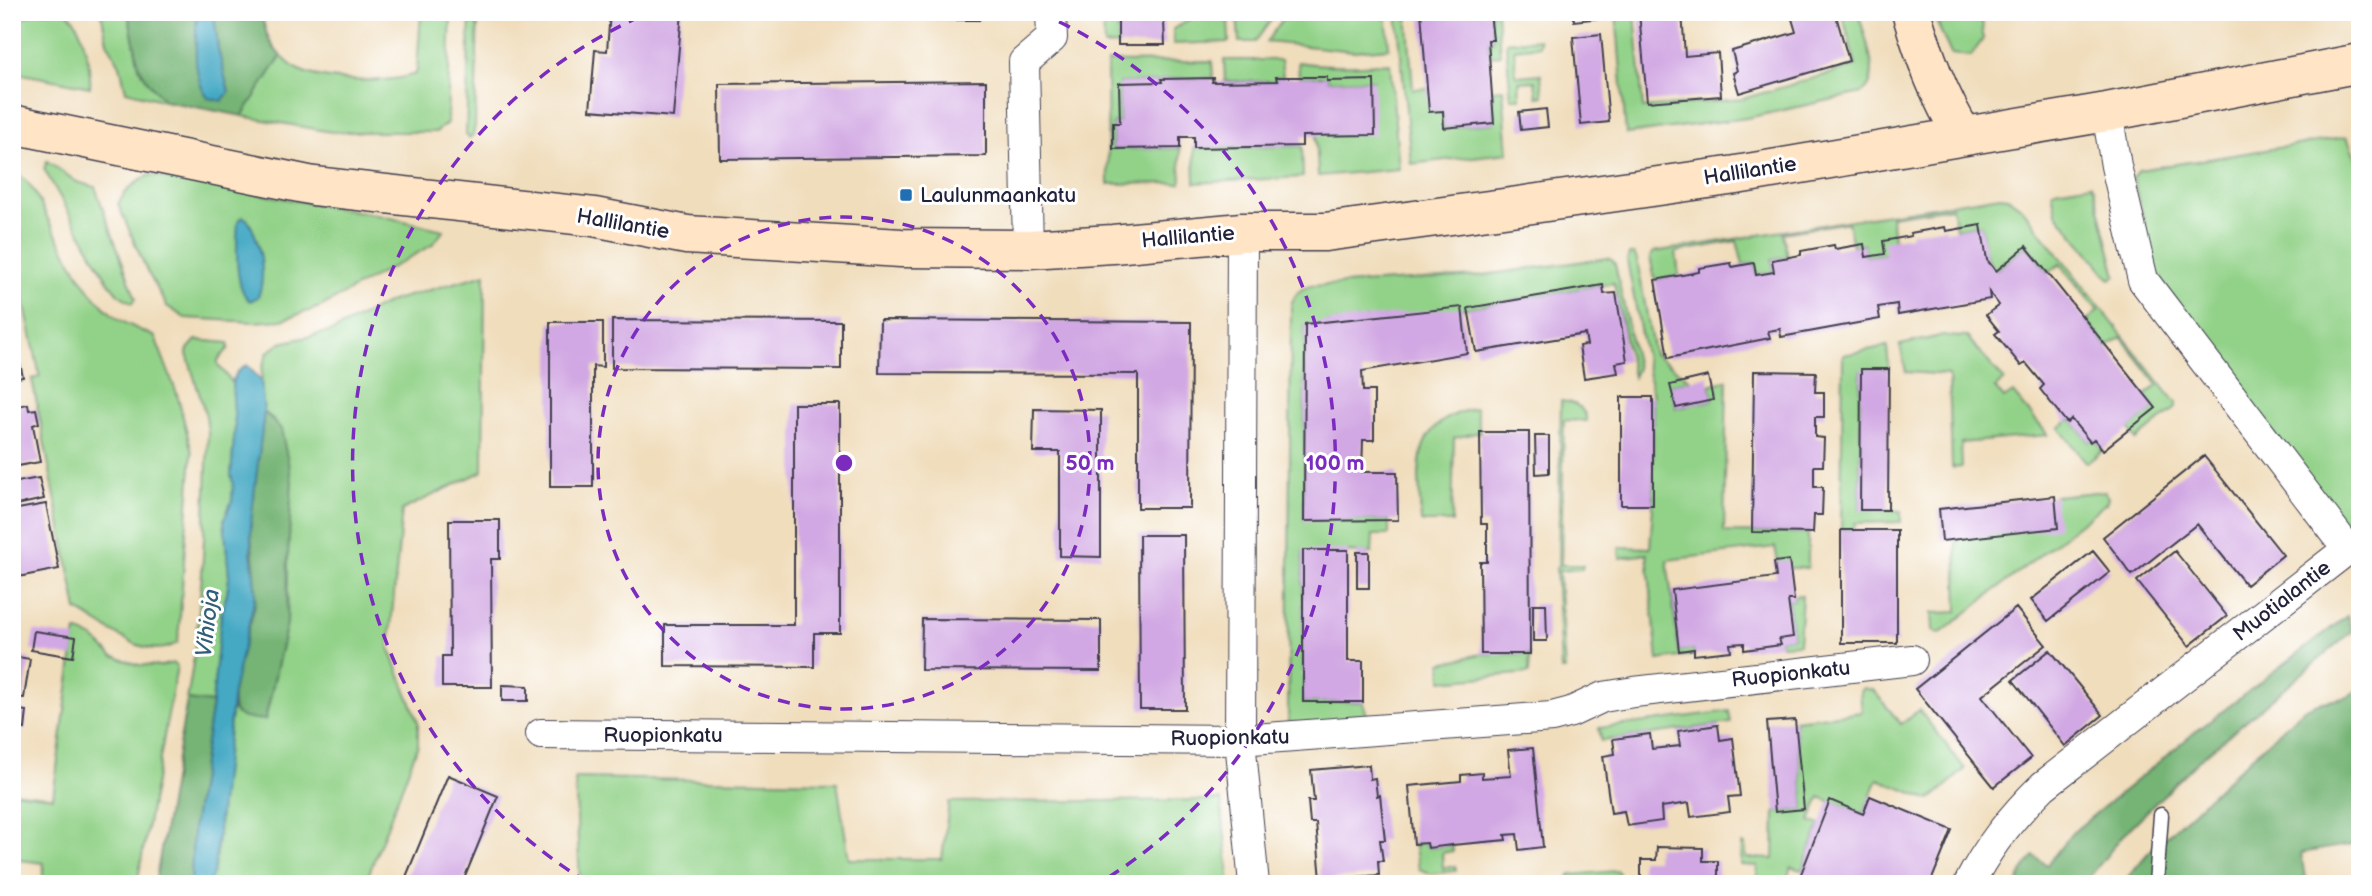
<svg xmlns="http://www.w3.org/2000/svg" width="2372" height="896" font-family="'Balsamiq Sans',sans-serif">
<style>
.green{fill:#92d288;stroke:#5a7a62;stroke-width:2;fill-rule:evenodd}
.forest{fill:#75b474;stroke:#4c6b58;stroke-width:2}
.water{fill:#44a9c4;stroke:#336680;stroke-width:2}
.building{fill:#d1a8e3}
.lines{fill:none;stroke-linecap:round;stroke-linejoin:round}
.lane-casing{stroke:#413e4e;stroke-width:17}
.street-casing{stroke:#413e4e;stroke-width:32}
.secondary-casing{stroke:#413e4e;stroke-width:41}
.lane{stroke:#fff;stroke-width:14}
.street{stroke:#fff;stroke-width:30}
.secondary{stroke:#ffe4c6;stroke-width:38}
.ring{fill:none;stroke:#7b2cbf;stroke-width:3.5;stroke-dasharray:12 9}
.poi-dot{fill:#1f6fb2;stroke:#fff;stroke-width:2.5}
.labels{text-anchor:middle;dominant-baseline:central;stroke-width:6;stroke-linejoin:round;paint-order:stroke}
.street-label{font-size:21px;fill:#22223b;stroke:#fff}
.poi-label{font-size:21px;fill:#22223b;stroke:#fff;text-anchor:start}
.water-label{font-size:23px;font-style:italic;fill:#315f79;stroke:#fff}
.centre{fill:#7b2cbf;stroke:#fff;stroke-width:3.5}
.ring-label{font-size:21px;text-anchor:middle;font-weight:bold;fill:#7b2cbf;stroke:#fff;stroke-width:6;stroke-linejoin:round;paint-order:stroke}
</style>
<rect width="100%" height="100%" fill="#fff"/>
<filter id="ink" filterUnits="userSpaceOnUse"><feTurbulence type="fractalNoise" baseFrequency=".0143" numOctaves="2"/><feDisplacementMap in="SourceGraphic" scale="14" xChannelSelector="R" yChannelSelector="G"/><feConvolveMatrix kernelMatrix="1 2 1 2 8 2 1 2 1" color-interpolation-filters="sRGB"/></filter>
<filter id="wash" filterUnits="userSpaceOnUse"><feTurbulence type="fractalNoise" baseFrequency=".00686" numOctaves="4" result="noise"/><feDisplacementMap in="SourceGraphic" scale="28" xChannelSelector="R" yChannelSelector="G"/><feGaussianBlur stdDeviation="1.57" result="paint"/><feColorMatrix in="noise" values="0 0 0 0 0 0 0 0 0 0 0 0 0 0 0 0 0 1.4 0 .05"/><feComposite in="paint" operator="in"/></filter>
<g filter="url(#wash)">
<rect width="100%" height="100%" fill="#f0ddbc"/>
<!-- green -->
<path class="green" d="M37,12C45,12 57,10 65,12C82,17 92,72 90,87L12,72V21Z
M101,12H128L139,67L149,83L165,101L126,91L120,65L107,42Z
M421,12H451L447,123L436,132H331L242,116L281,56C286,60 292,67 299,70C325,82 388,84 415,74L417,70Z
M470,12H478L475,126L473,135L469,138L466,135Z
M1103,12H1106L1107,18H1118V45L1104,46Z
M1237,12H1277L1255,42H1239Z
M1288,12H1386L1389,48L1354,51L1266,42Z
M1397,12H1407L1413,89L1427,88L1443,111L1444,128L1494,123L1492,90L1503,89L1508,153L1411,164Z
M1490,12H1497L1500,55L1489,56L1488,40H1493Z
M1616,12H1635L1643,108L1742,99L1856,66L1842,12H1858C1863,33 1884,80 1862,93L1747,118L1626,134Z
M1932,12H1982L1983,39L1971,56L1951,54Z
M1196,16H1228L1229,42L1173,44V29Z
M1539,39V46L1514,49L1516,76L1541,74L1543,96L1537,97L1535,81L1519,82L1520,98H1511L1506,42Z
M1224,60H1281L1283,77H1277V81H1225Z
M1212,61L1213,78L1162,79V82L1119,83L1120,123H1113V149L1180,148L1181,183L1108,184L1107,62Z
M1298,62C1330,67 1359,66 1390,63L1399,169L1318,176L1316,136L1373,80L1327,81V77H1299Z
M2347,137L2360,168V551L2165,286L2157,271L2133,178L2139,170Z
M1302,146L1303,177L1195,183L1194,148Z
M47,161L77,182L95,187L136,299L132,303L118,294L109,283L44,169Z
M12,170C35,184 37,198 49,221C66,252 84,291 112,314C123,324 141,330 155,337L177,394L192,452L178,642C148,665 104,624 77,610L32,379L40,377L12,245Z
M150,175L373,214L444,230L432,245L320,307L282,320L253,322L185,318L167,306L147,271L118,204C126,189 136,182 150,175ZM239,218L261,272L258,297L237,245Z
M2091,184L2094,188L2116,276L2110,279L2056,213L2052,192L2055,190Z
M2000,196L2007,197L2021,207L2176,403V408L2136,440L2129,429L2155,408L2145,395L2158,385L2121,337L2107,347L2087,321L2098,311L2060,264L2048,273L2026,246L1996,271L1987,260L1981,225L1956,229L1952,207L1891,216L1894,239L1885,254L1866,257L1864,244L1853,246L1848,222L1783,233L1788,257L1772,260L1774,272L1756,275L1754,263L1743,265L1737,241L1676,252L1679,276L1655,280L1650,257L1654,252Z
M1629,254H1634L1637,259L1654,354L1691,380L1671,385L1676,408L1713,400L1710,385L1727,380L1724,532L1808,533V568H1790L1778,562L1775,547L1667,560L1679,651L1694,649V655L1658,660L1647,554L1620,558L1619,547L1650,548L1653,505V397L1627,261Z
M1607,258L1612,260L1615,264L1637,368L1633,377L1614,283L1468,308L1305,325L1304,520H1389V535H1373L1372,553L1303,551V702H1363L1369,722L1293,726L1289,721L1288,715L1291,305C1295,294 1299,289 1310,286L1477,276Z
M485,274L483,471L402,510L389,647L418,721V745L365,884H209C221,848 219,808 223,771C225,749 230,728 232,706L235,713L265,720L287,623L288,558L273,419L264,412L261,396L262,368L268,352L281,343L333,331L391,301Z
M1940,336L1967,337L2004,380L1995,388L2004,399L2013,393L2048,435L1961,443L1962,467L1952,468L1949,375L1906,372L1900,345Z
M196,340L228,343L229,348L218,360V365L232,382L235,427L231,475L233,483L232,500L224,520L229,577L227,593L221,615L212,703L187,700C203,612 205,523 208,433L206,416L187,354L188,349Z
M1887,346L1889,369L1861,370L1860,509L1901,511V522L1855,523L1854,530H1841L1843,355Z
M1561,401C1575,402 1584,407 1587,421L1564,420L1561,565H1583L1582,569L1559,571L1565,670H1561L1556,568L1558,567Z
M1476,408L1480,432L1454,438L1452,522H1421C1419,468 1408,422 1476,408Z
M2071,419L2090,442L2094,439L2103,450L2087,463L2059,428Z
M2105,491L2108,497L2106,503L1942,632L1938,633L1933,630L1932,613L1958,612L1956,539L2055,496Z
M1802,595L1799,644L1781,645L1779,639L1793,637L1788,600H1794L1793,596Z
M76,631L94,638L112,656L139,665L161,666L173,663L177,666L137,884H42L44,863L12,859V792L53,797Z
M1481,654H1530L1529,673L1442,681V663Z
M1863,688L1873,690L1901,724L1919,710L1965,769L1930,800L1878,779L1863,814L1820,797L1810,821L1820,825L1802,870L1792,867L1785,884H1758L1757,866L1741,865L1742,844L1745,845L1746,858L1774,859L1775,812L1804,809L1795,720L1862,712L1860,691Z
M1729,711L1731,723L1601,741L1599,728Z
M575,778L837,782L849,859H942L949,802L1221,800L1230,884H580Z
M1427,843L1428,848L1452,845L1453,851L1442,853L1443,868L1455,866L1456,871L1431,874L1419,869L1414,844Z
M1617,871L1619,873L1620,884H1569V877L1571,875Z"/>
<!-- forest -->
<path class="forest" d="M128,12H197L196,37L223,74L218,49L214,12H261C265,30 268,43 281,56L242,116L165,101L149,83L139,67Z
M264,412L281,429L292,481L288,558L287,623L265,720L244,718L235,713C226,688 248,635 254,609C260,582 250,552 251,524C253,487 260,449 264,412Z
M2347,616L2352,632L2200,759L2123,835L2084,884H2017L2022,872L2034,856L2047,865L2072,833L2194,733Z
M2360,688V843L2301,853L2306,884H2122L2148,853L2305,708L2318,703L2348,697Z
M187,700L212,703L193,829L191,884H155Z"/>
<!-- water -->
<path class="water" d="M197,12H214L218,49L229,92L222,101L208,98C191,76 196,39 197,12Z
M243,217L247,219C260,238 267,275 258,297L250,301C233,289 237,241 238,221Z
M247,365L261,381L264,412L251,522V552L256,593L233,692L214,870L209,884H191L193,829L212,703L221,615L227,593L229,577L224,520L232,500L233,483L231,475L235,427L232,382L237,372Z"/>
<g id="blocks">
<!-- building -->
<path class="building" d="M610,12H682L673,117L590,110L595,50L607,51Z
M926,12H979V20H926Z
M1117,12H1181V20L1164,21L1165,45H1118V18H1124V15H1118Z
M1421,12H1490L1493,40H1488L1494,123L1444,128L1443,111L1429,112Z
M1573,12H1600V18L1574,21Z
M1639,12H1682L1685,56L1718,53L1721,96L1647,102Z
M1790,12H1835L1849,61L1739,93L1733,73L1737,71L1732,51L1796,32Z
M1601,34L1609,122L1581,125L1573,37Z
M1276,77H1327V81L1374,80L1375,135L1302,136V146L1194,148V137H1180V148L1113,149V123H1120L1119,83L1162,82L1161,79L1213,78L1212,82L1277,81Z
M986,81V156L720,159L719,84Z
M1546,109L1548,127L1521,130L1519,112Z
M1981,225L1987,260L1996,271L2026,246L2156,408L2103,450L2094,439L2090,442L2071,419L2067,423L2040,389L2044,385L2026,363L2021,366L1995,334L1999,331L1986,315L1999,305L1989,292L1990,299L1898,315L1897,304L1878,307L1880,319L1781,337L1780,329L1768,331L1770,338L1668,358L1655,280L1699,272V268L1731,263L1732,267L1754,263L1756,275L1774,272L1772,260L1801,255V251L1834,245L1835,249L1864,244L1866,257L1885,254L1883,241L1911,236L1910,233L1945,227L1946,231Z
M1603,285L1604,294L1616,293L1627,361L1616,363L1618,373L1584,378L1579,346L1587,345L1585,334L1476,352L1468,308Z
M1462,307L1467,353L1362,371L1363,391H1374V440H1363L1362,472H1397L1398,520L1304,521L1305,324Z
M612,320L841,321V369L612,368Z
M880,320L1191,322L1190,508H1138V374L879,373Z
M550,322H603V367L593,366V487H550Z
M12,327L23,377L12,379Z
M1861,369H1889L1888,510H1860Z
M1754,371L1816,372L1815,392H1824V417H1815V437L1824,438L1823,466H1814V487H1823L1822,515H1814L1813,533L1752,532Z
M1708,376L1713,400L1676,408L1670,385Z
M1621,397H1653V505H1621Z
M28,404L29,410L36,409L39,423L33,425L40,462L12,467V407Z
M794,404H840V633H814V667L665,666V625H794Z
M1034,409L1101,410V557L1060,556V452H1033Z
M1480,432H1529L1530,654H1481L1480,562H1487V524H1481Z
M1535,436H1549V473L1536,474Z
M2204,456L2283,555L2246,585L2197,524L2132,575L2103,537Z
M39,478L44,499L12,506V483Z
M2055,496L2058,528L1942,541L1939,509Z
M46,504L59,569L13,578L12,510Z
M449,520H500V559H491L492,687H442V656H450Z
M1841,530H1897V643H1841Z
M1139,535H1184L1185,709H1140Z
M1303,550H1348V661H1363V702H1303Z
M2093,551L2110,572L2048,621L2031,600Z
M2175,551L2227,616L2189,646L2137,581Z
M1357,552H1369V588H1357Z
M1789,560L1794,600H1788L1793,637L1779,639L1781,645L1744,650V643L1730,644L1731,651L1694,655V649L1679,651L1672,590L1776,577L1774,562Z
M1533,604H1546L1547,641H1533Z
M2016,608L2046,645L1982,696L2031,758L1994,787L1915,689Z
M922,619L1101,620V671L921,670Z
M34,631L76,637L73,657L31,650Z
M2050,650L2103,715L2065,746L2013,680Z
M12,656L30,659L24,698L12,697Z
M502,685L528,686V701H502Z
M12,709L27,711L25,729L12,727Z
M1795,720L1804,809L1775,812L1767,722Z
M1718,725L1720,740L1733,738L1740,796L1728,797L1730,812L1691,817L1689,803L1661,807L1662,821L1627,826L1624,811L1611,813L1603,756L1615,754L1613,739L1650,734L1652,749L1680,746L1678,731Z
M1533,748L1543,847L1519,850L1517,834L1505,835L1506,840L1452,845L1428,848L1427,843L1414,844L1409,786L1461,781V775L1482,773V778L1511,776L1508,750Z
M1369,765L1370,779L1375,778L1377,796L1380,795L1385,840H1380L1383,861H1378L1379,875L1321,880L1316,823H1310L1308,801H1314L1311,770Z
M448,775L498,796L462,884H403Z
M1870,796L1952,830L1930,884H1797L1830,800L1863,814Z
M1657,847L1703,848V861H1718V884H1641V860H1656Z
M509,880H557L556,884H509Z"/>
</g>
</g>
<g filter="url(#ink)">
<use href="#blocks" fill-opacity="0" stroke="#413e4e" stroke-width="2"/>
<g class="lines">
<!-- lane casing -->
<g class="lane-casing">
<path id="lane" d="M2156,884L2161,815"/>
</g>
<!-- street casing -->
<g class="street-casing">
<path id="street" d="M1242,232L1240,740L1254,884
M1028,249L1024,62L1052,38L1051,12
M541,734L1240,740L1552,717L1571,712L1603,697L1634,692L1912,660
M1969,884C1988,846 2013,815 2043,786L2348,549L2143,280L2116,166L2107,112"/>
</g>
<!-- secondary casing -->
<g class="secondary-casing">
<path id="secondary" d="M1911,12C1924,55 1939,97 1963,135
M12,124L314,186L594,217L687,235L901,248L1028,249L1113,244L1242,232H1325L1511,207L1736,175L2107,112L2360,63"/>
</g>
<!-- lane -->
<use href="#lane" class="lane"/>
<!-- street -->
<use href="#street" class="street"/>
<!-- secondary -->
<use href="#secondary" class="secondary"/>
</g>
</g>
<!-- distance rings -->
<g class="ring">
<circle cx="844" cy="463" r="246"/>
<path d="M587 882A491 491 0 0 1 648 13M1040 13A491 491 0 0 1 1101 882"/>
</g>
<!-- markers -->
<rect class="poi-dot" x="899" y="188" width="14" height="14" rx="3.5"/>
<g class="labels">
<!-- street labels -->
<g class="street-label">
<text transform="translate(1750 171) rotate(-9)">Hallilantie</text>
<text transform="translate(623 224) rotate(10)">Hallilantie</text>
<text transform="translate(1188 237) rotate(-5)">Hallilantie</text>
<text transform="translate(2282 601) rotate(-38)">Muotialantie</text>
<text transform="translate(1791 674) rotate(-6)">Ruopionkatu</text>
<text x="663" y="735">Ruopionkatu</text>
<text transform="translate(1230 738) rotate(-1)">Ruopionkatu</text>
</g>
<!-- poi labels -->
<g class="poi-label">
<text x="920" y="195">Laulunmaankatu</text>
</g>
<!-- water labels -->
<g class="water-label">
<text transform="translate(208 623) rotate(-83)">Vihioja</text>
</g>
</g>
<circle cx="844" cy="463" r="10" class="centre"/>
<g class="ring-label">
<text x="1090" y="470">50 m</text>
<text x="1335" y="470">100 m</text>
</g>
<!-- margin -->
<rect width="2372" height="896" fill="none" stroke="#fff" stroke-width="42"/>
</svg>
